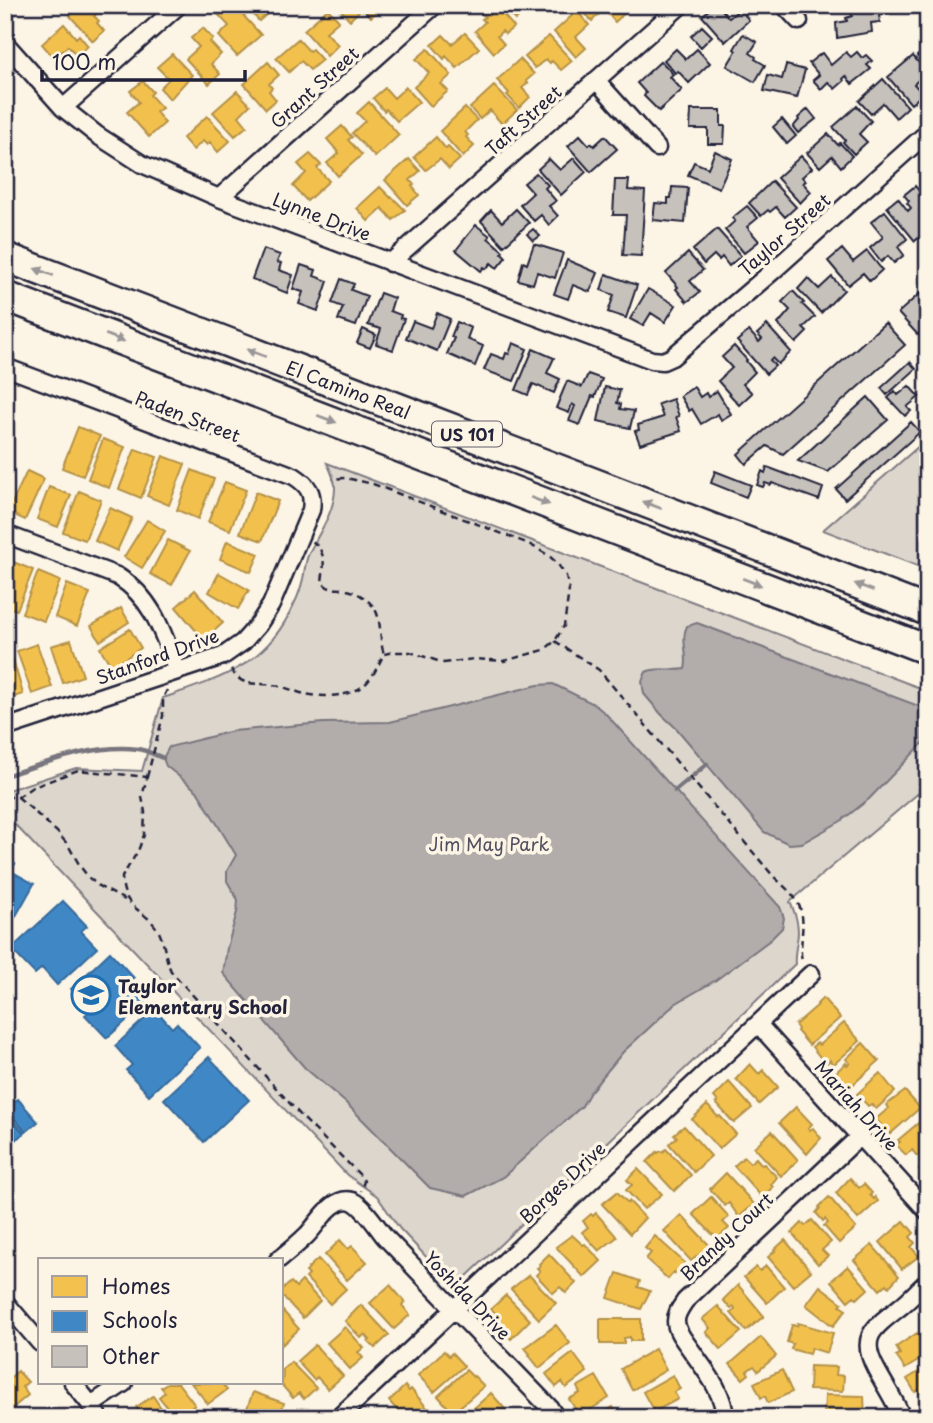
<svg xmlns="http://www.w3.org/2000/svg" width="933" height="1423" font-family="'Playpen Sans',sans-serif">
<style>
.green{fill:#dcd6cc;stroke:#7f7c84;stroke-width:2}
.water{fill:#b2adab;stroke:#78757e;stroke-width:2}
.homes{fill:#f2c14e;stroke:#b49148;stroke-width:2}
.schools{fill:#3f88c5;stroke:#36699c;stroke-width:2}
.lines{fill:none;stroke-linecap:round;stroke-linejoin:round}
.stream{stroke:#78757e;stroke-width:4.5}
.building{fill:#c6c1bb;stroke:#22223b;stroke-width:2}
.street-casing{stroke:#22223b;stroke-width:21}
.highway-casing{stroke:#22223b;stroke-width:33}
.path{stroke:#22223b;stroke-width:2.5;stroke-dasharray:7 5;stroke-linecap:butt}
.street{stroke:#fcf5e5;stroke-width:16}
.highway{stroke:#fcf5e5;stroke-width:28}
.oneway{fill:#9a9698}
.labels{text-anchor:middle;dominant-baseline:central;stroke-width:7;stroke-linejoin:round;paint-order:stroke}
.shield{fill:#fcf5e5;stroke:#63616e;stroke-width:2}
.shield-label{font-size:16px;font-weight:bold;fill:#22223b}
.street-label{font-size:18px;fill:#22223b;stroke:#fcf5e5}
.park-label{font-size:18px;fill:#504f5f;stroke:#fcf5e5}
.poi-label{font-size:18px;font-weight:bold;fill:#22223b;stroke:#fcf5e5;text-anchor:start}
</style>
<rect width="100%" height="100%" fill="#fcf5e5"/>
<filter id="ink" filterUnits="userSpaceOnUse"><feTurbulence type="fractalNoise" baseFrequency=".0143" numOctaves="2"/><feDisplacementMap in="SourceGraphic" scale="14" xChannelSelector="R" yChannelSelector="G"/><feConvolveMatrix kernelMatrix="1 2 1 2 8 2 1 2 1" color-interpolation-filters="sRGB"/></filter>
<g filter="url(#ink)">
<!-- green -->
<path class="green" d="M928,437V570L823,530L928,438Z
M327,463L928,691V785L790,902C796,914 800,927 797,941C796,949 794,955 795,964L464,1279H447L400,1229L377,1196L347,1175L5,814V791L76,768L142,771L163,698C221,678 267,666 294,604C298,597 301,587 303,579C305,570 305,562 309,553C319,533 335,511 335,488C335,479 331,471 327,463Z"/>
<!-- water -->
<path class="water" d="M697,623L924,708L928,716V738L869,799L841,821L802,843L789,844L764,832L677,729L661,714L644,694L642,681L646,672C658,666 672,672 685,669C689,654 680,640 687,626Z
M553,684L594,704L606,714L780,907L784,918L782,928L770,940L716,980L675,1004L623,1052L590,1092L582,1106L503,1177L466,1196L430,1188L346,1103L305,1068L223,973L227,948L237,912L238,900L227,881V871L236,855L197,791L166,766L163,758L169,747L233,731L323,723L390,722L538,685Z"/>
<!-- homes -->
<path class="homes" d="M7,5H21L14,12Z
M82,5H104L105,7L94,16L99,21L97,23L104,31L93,41L70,16Z
M223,5H237L243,12L241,13L261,35L237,56L219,36L229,26L216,12Z
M245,5H277L259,21Z
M381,5L382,6L371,17L362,8L350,20L337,6Z
M479,5H495L514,27L505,34L502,31L497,36L504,44L494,53L475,31L485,22L482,19L485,17L477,7Z
M502,5H531L515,20Z
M585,5H622L627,11L615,22L604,9L592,21L581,9Z
M328,9L339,21L326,32L338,45L327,56L304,30Z
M577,11L589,25L576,37L586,48L576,57L554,32Z
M64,24L76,38L79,35L88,46L77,56L68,46L54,58L42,44Z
M203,28L213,39L210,42L221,54L211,64L220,74L209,84L186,59L199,47L191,38Z
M465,33L479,48L457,68L446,56L444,59L432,45L443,35L452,44Z
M549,36L572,61L561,70L552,61L550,63L546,59L535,68L525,57Z
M298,39L309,51L312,49L322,60L310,70L301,61L289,72L276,58Z
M428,49L451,75L441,84L448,91L431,106L414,87L429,73L416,59Z
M172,54L192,75L170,99L160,88L169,79L157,67Z
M520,59L534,74L526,81L528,83L522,88L530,97L519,108L507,95L509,93L497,80Z
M268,62L279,75L269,84L272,88L269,91L276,100L266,109L244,84Z
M143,81L153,92L150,95L162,108L156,112L165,123L149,137L127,112L139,102L130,91Z
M494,86L517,110L502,124L490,110L480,119L470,108Z
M406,87L419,102L397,121L386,109L384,111L373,98L385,88L394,98Z
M237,91L250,105L239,116L247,126L235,136L213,112Z
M369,102L399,135L375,157L352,133L365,121L357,113Z
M465,108L477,120L465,132L468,135L466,137L474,146L463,157L440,131Z
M207,116L230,141L218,152L210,142L207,145L203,141L193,150L183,138Z
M342,126L352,137L348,140L362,155L338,176L327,163L339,153L327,139Z
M436,137L446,149L448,147L460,159L449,169L440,159L426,170L414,157Z
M310,154L321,165L317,168L329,181L307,201L293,186L306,173L298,164Z
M409,159L420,171L410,180L414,185L412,186L419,195L407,205L385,180Z
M380,187L391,198L392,197L405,210L393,220L382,208L368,221L357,208Z
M78,427L100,436L83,476L62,468Z
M103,439L125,447L109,488L88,479Z
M135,449L157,457L141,498L119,489Z
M163,456L185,464L169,505L147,496Z
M192,470L214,479L198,519L177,510Z
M27,471L44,479L25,520L8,512Z
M225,482L246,490L230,530L208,522Z
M49,487L71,495L58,527L37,519Z
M79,491L101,500L85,540L63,532Z
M256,492L278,501L262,541L240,533Z
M110,508L132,518L117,551L95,541Z
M147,520L165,531L142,568L124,557Z
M168,540L190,551L172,585L150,574Z
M227,541L259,554L251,572L220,559Z
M11,561L33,570L17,610L5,606V576Z
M38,572L60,581L44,621L22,613Z
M219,573L249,590L238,609L209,592Z
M67,584L90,593L77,626L55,617Z
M195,590L223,623L204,640L176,607Z
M121,608L129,622L100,641L91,626Z
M130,629L141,648L112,667L100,648Z
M71,640L83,676L63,683L51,646Z
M37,644L52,687L32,694L17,651Z
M13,659L23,694L5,700V661Z
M823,998L840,1018L809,1045L797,1031L798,1029L795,1025L818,1005L817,1004Z
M844,1023L860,1041L833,1065L830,1060L827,1063L825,1059L823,1061L812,1047L817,1043L819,1045Z
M863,1043L879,1061L848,1089L835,1073L846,1063L847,1065L850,1063L846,1059Z
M750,1064L759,1074L763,1070L778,1087L759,1104L736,1079Z
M880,1073L895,1092L876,1109L871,1104L868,1106L857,1094Z
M729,1082L752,1108L734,1123L716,1103L718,1102L714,1097Z
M905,1091L920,1108L889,1135L876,1119L889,1108L886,1105Z
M707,1105L718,1117L720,1116L736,1134L719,1149L692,1119Z
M796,1107L812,1124L808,1128L810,1130L813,1128L821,1138L807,1154L779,1123Z
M922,1120L928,1127V1146L917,1156L912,1150L906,1155L896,1145L900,1142L898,1140Z
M684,1126L711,1156L694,1172L669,1144L677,1137L674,1134Z
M772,1131L798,1160L781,1176L754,1147Z
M666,1149L691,1175L674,1191L647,1162L657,1152L658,1153L661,1151L663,1152Z
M928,1151V1179L919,1169L925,1164L920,1158Z
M744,1157L750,1163L756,1158L762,1165L764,1164L777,1177L771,1185L773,1187L762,1197L734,1166Z
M638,1169L662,1194L644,1209L626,1190L632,1185L627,1180Z
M726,1173L754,1204L739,1217L729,1203L725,1206L710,1189Z
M850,1178L859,1188L864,1184L872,1193L870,1195L874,1199L875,1197L878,1201L858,1219L836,1193Z
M617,1192L628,1203L629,1201L645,1218L630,1234L602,1204Z
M711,1197L729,1217L723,1222L729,1228L717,1239L693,1214Z
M829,1197L856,1228L839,1243L824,1226L828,1223L825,1219L823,1221L816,1213L820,1208L819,1207Z
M596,1213L617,1237L599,1251L582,1232L588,1227L583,1221L591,1214L593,1216Z
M681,1215L710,1246L691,1261L664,1231Z
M812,1220L831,1242L822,1250L828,1256L818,1264L792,1233L802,1223L805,1226Z
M904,1221L914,1233L910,1237L915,1243L911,1247L919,1256L902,1269L880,1242Z
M572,1235L583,1245L585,1244L601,1261L584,1277L556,1247Z
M655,1236L685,1263L675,1274L674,1272L668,1279L646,1259L651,1253L645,1248Z
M340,1240L348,1249L352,1246L367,1262L347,1280L325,1255Z
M785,1240L811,1271L793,1286L768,1257L775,1251L774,1250Z
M872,1245L899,1276L889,1287L887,1284L880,1290L854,1260Z
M549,1254L576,1283L566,1293L560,1287L553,1293L536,1275L540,1271L537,1268L540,1266L539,1264Z
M318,1259L346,1289L330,1304L306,1278L309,1275L306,1272L309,1269L308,1268Z
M766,1266L784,1287L767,1303L744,1277L756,1267L760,1271Z
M848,1266L868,1289L857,1299L854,1296L848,1301L831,1281Z
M617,1273L640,1281L638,1287L650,1291L641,1309L608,1298Z
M529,1275L556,1303L539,1319L511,1289Z
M302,1281L320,1301L303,1318L282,1296V1290L291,1282L296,1287Z
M390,1285L405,1302L402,1305L410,1315L394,1329L370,1303Z
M738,1285L764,1316L746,1331L731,1313L735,1310L734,1307L731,1309L723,1300Z
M820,1286L842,1303L840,1306L846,1310L833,1326L806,1305Z
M506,1295L530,1320L511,1339L495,1322L500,1318L491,1309Z
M361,1305L389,1335L375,1348L368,1341L370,1340L365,1334L361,1338L345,1321Z
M718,1306L741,1332L721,1349L706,1332L710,1328L702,1319Z
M282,1310L299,1329L282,1345Z
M600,1319H641V1341H630V1337L624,1338V1344H600Z
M798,1323L833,1333L827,1353L811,1348L809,1354L791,1349L793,1344L787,1342L792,1325L797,1326Z
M556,1325L570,1343L539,1368L529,1355L530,1354L525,1348Z
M345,1327L364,1348L358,1352L363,1358L350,1369L327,1343Z
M917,1333L928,1348V1355L905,1369L896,1356L900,1354L896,1347Z
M761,1337L776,1356L758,1371L754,1366L747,1371L749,1374L743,1379L730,1364Z
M315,1345L343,1376L328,1389L317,1377L314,1380L297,1361Z
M655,1349L666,1370L632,1390L621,1369Z
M444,1351L449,1356L452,1353L464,1366L434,1392L418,1375Z
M573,1353L587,1372L566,1388L562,1382L556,1387L546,1374Z
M291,1362L316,1388L304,1399L299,1393L293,1398L280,1383H282L283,1372L282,1370Z
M810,1366L837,1367L836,1375L844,1376L843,1391L809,1390Z
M928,1366V1395L923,1398L918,1390L915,1392L907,1379Z
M466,1370L473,1377L474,1376L484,1386L453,1413L438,1396Z
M782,1370L792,1392L768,1403L765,1396L761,1398L754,1383Z
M18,1371L28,1382L22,1387L28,1395L7,1413L5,1411V1382Z
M673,1375L680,1389L674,1392L678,1399L654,1412L643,1392Z
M596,1376L609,1398L580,1416L569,1399L580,1393L577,1387Z
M167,1383H178L195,1405L176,1418L159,1397L165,1392L161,1387Z
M191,1383H221L227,1390L208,1404Z
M405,1386L409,1391L411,1389L428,1409L419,1418H404L389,1401Z
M253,1392L284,1403L279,1418L272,1416V1418H255L245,1414Z
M491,1393L505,1409L496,1418L493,1415L490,1418H463Z
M825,1395L864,1396L865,1418H824Z
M153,1396L168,1418H142L136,1407Z
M613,1407L619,1418H595Z
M676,1411L680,1418H664Z
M48,1412L49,1418H22L21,1415Z
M227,1412L243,1418H225Z
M764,1414L799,1416V1418H764Z"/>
<!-- schools -->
<path class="schools" d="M5,859L15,864L11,871L34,884L7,932L5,931Z
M63,901L87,926L81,931L97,948L57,985L42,968L35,974L11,949Z
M110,952L134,978L129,983L147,1002L107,1038L85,1015L91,1010L71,989Z
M155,1009L172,1028L177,1023L200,1048L149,1095L126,1070L132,1065L115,1046Z
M209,1057L249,1100L204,1142L164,1099Z
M18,1099L38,1122L26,1132L6,1109Z
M5,1112L24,1133L13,1142L5,1133Z"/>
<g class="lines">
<!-- stream -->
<path class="stream" d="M5,776C46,763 95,743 138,749C146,750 155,755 163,758
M675,791L707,764"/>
</g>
<!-- building -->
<path class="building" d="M714,5H718L729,18L740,9L749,20L725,42L702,16Z
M850,5H882L883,15L879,16L880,22L871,23L872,32L837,38L836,23L847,21L846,18L852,16Z
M918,5H928V13L926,14Z
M702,26L712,36L701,47L691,36Z
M743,34L757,42L750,53L756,57L755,59L765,65L755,82L727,66L736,51L734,49Z
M928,46V66L927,67L917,56Z
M676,49L686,59L697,49L710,63L689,83L678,71L675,73L664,60Z
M846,52L851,57L857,52L862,58L866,55L872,61L867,65L871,69L852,84L846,76L843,79L844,81L835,89L828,82L821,89L813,80L819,75L809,63L822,53L831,65Z
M913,56L927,72L914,84L923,94L911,104L888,77Z
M661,61L673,74L670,77L682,90L659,111L644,96L646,93L637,83Z
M786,65L805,70L797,98L764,91L768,75L782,79Z
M883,79L908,107L896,118L883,103L871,114L859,101Z
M857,106L871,121L859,134L867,142L854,154L843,142L845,140L833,127Z
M808,109L816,119L798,133L793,127L799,120L798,118Z
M691,110H721V126H725L724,144H708V129H690Z
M782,119L796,136L787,144L773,127Z
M828,134L838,145L840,143L852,156L841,167L832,156L820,167L807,153Z
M580,135L589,145L591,143L594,146L605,136L617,149L591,172L568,146Z
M715,151L732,159L719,188L688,175L694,162L708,168Z
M801,156L812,168L802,177L806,181L803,183L811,192L800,203L777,178Z
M574,158L586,172L561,195L538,169L549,159L560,170Z
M536,173L548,185L545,188L556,201L549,206L558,216L549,225L541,215L534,221L520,205L533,193L524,183Z
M615,180H629L628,190L645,191L641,256L623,255L626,215H613Z
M772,181L796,207L785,217L776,207L770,212L768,210L761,216L749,203Z
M915,186L928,201V230L915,241L887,207L898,198L908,211L911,208L907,203L909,201L904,195Z
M672,187L688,188L685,223L653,220L655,203L668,204V198H671Z
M747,206L758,218L747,227L759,241L744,253L725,230L735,221L732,218Z
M516,209L529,223L504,246L481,221L491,210L502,222Z
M885,211L907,239L898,247L904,255L894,263L888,256L881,262L870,248L883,237L871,222Z
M476,225L490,236L488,238L503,251L502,253L506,257L497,268L491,263L486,269L484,267L481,271L456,250Z
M533,229L540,236L533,241L527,234Z
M717,229L741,256L729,266L722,257L719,260L714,255L704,264L693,250Z
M534,244L563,253L555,278L537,272L533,284L518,280L523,262L527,264Z
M263,249L280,255L277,262L281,263L279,270L293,275L287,293L252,279Z
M842,249L853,262L867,251L882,270L870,281L863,273L848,285L828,261Z
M688,253L703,270L690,281L700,292L687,302L676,289L678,287L666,273Z
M567,260L598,273L590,292L573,285L568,299L554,294Z
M301,265L316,270L314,276L328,281L318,311L299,304L303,292L293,289Z
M606,274L637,285L626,318L608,312L614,295L601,290Z
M832,277L844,290L821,313L798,289L808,278L819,289Z
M341,279L354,284L351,290L367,296L356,326L338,320L343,307L332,303Z
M928,286V326L918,335L898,313Z
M648,289L676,305L665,322L651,313L643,326L630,319Z
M793,291L804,303L802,304L815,317L803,328L807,332L796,343L778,324L790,310L782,302Z
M380,293L394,298L390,311L401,315L400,318L404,319L393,350L376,344L381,329L368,325Z
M437,313L450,319L437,351L406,338L413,321L431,328Z
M457,322L471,328L467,339L483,346L475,366L447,354L454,338L451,337Z
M885,323L905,345L783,454L767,446L746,464L738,454Z
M767,325L791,352L778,364L772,358L770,360L775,366L766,374L737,341L749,331L759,342L762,339L757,334Z
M363,329L376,335L370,348L357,343Z
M513,343L527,349L514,381L484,370L491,354L504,359L506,353L509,354Z
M734,346L747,360L746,361L755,372L743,384L752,393L739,405L718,381L732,368L722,357Z
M533,349L554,358L547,373L560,379L554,393L533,384L528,395L516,390Z
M910,362L916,369L887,395L881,388Z
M588,374L602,379L595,397L592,396L580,425L569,421L575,406L572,404L569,413L556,408L567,381L582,387Z
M909,386L919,397L907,407L911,411L905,416L888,398L895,391L898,395Z
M605,387L620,390L617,403L621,404L620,409L634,411L630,428L598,421Z
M694,387L700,397L706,393L708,397L717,391L731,414L721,420L718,414L701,424L692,409L689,411L680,396Z
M868,397L888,420L828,472L798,461Z
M673,399L679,416L676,417L681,431L640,444L635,431L639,430L638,425L663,417L658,404Z
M911,422L920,432L845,499L836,489Z
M767,467L823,488L819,500L772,483L771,485L765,483L763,487L757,485L762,471L765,473Z
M715,471L751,485L746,497L711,483Z"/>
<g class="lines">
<!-- street casing -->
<g class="street-casing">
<path id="street" d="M784,5L799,21
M5,43L63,108L97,135L142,164L219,198L652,360L663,361L672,357L773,271L928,132
M596,80L657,148
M63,108L179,5
M219,198L435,5
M390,263L681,5
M5,367L294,476C308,485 314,493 311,510L271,605L258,625L243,642L223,656L5,728
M5,534L117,576C153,598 163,633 177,671
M758,1024L928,1212
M278,1260C288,1252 298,1244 307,1235C318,1224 333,1195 352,1201C364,1206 377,1227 385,1237L549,1407L556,1418
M5,1302L40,1343
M73,1383L91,1405L99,1418
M91,1405L124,1383
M338,1418L811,974
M725,1418C724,1392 705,1370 691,1350C685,1341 676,1332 676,1321C676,1313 681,1307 685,1301L859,1137
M902,1418C895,1400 885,1386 876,1369C858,1336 875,1327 900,1307C910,1299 918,1290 928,1281"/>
</g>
<!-- highway casing -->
<g class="highway-casing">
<g id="highway">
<path id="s1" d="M5,257L928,611"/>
<path d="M5,296L928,650"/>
</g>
</g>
<!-- path -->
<path class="path" d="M312,541C327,552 324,566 322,582C330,592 337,587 347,590C358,592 369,600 375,609C382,622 379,640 384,654
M555,641L599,670L774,877C795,896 805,904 802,934C802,944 799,953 803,962
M231,669C242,690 260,681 279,686C288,688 296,692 305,694C320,697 341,697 354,691C370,686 377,667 384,654L394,652H410L444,663L474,659L504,661L544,650L555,641L564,626L566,612L569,590L566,576L557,563L548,555L529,544L373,484L346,478L332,479
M147,777L163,716V698L167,690
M5,797H18L31,788L78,770L147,777L142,797L145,812L144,835L138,851L122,877C123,912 145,907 159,932C165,945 165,958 171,971L303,1118L362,1177L364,1181L361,1191
M18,797L57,832L68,845L80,866L89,878L100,887L127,901"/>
<!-- street -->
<use href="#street" class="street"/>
<!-- highway -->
<use href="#highway" class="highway"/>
</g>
<!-- one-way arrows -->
<defs><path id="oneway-solid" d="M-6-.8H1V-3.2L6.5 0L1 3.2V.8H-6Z" transform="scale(1.75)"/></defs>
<g class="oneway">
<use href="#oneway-solid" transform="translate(44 272) rotate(-159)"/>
<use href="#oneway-solid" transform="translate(115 338) rotate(21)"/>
<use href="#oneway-solid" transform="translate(256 353) rotate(-159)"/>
<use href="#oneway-solid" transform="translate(327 419) rotate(21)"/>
<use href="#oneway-solid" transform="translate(540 501) rotate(21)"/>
<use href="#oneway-solid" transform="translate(652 505) rotate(-159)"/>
<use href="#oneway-solid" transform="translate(752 582) rotate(21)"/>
<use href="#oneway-solid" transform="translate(864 587) rotate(-159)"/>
</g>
</g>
<!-- icons -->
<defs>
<g id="school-ring" transform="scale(2.0125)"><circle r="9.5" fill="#fcf5e5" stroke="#1f6fb2" stroke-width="1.5"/><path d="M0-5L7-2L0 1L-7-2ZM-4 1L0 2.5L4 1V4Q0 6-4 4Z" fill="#1f6fb2"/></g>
</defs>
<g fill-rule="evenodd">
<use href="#school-ring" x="91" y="995"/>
</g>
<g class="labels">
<!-- shield labels -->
<rect class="shield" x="432" y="421.5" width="70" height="25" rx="5"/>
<g class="shield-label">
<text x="467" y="434">US 101</text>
</g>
<!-- street labels -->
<g class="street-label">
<text transform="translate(314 87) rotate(-42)">Grant Street</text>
<text transform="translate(523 120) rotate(-42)">Taft Street</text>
<text transform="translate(322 216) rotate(21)">Lynne Drive</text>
<text transform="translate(784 234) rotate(-41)">Taylor Street</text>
<text stroke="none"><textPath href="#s1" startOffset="368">El Camino Real</textPath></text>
<text transform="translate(188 416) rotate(21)">Paden Street</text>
<text transform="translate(157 656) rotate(-20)">Stanford Drive</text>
<text transform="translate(857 1105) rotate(48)">Mariah Drive</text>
<text transform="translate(562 1182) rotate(-43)">Borges Drive</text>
<text transform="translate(726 1236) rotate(-43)">Brandy Court</text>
<text transform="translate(468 1295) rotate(46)">Yoshida Drive</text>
</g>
<!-- park labels -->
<g class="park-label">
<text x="489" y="843">Jim May Park</text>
</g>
<!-- poi labels -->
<g class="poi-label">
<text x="118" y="985">Taylor<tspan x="118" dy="21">Elementary School</tspan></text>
</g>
</g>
<!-- margin -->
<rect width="933" height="1423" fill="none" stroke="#fcf5e5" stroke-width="28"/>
<rect x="14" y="14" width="905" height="1395" fill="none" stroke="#22223b" stroke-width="2.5" filter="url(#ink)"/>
<!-- legend -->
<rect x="38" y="1258" width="245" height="126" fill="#fcf5e5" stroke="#a5a1a1" stroke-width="2"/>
<rect x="52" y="1276" width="35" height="21" fill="#f2c14e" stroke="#a5a1a1" stroke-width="2"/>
<text x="102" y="1294" font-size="21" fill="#22223b">Homes</text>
<rect x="52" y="1311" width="35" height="21" fill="#3f88c5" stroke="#a5a1a1" stroke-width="2"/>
<text x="102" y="1328" font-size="21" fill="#22223b">Schools</text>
<rect x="52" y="1346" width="35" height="21" fill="#c6c1bb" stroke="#a5a1a1" stroke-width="2"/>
<text x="102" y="1364" font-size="21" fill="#22223b">Other</text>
<!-- scale -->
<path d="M42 70v10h203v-10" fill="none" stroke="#22223b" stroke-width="3.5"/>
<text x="52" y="70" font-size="21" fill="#22223b" stroke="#fcf5e5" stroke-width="5" paint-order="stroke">100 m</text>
</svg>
